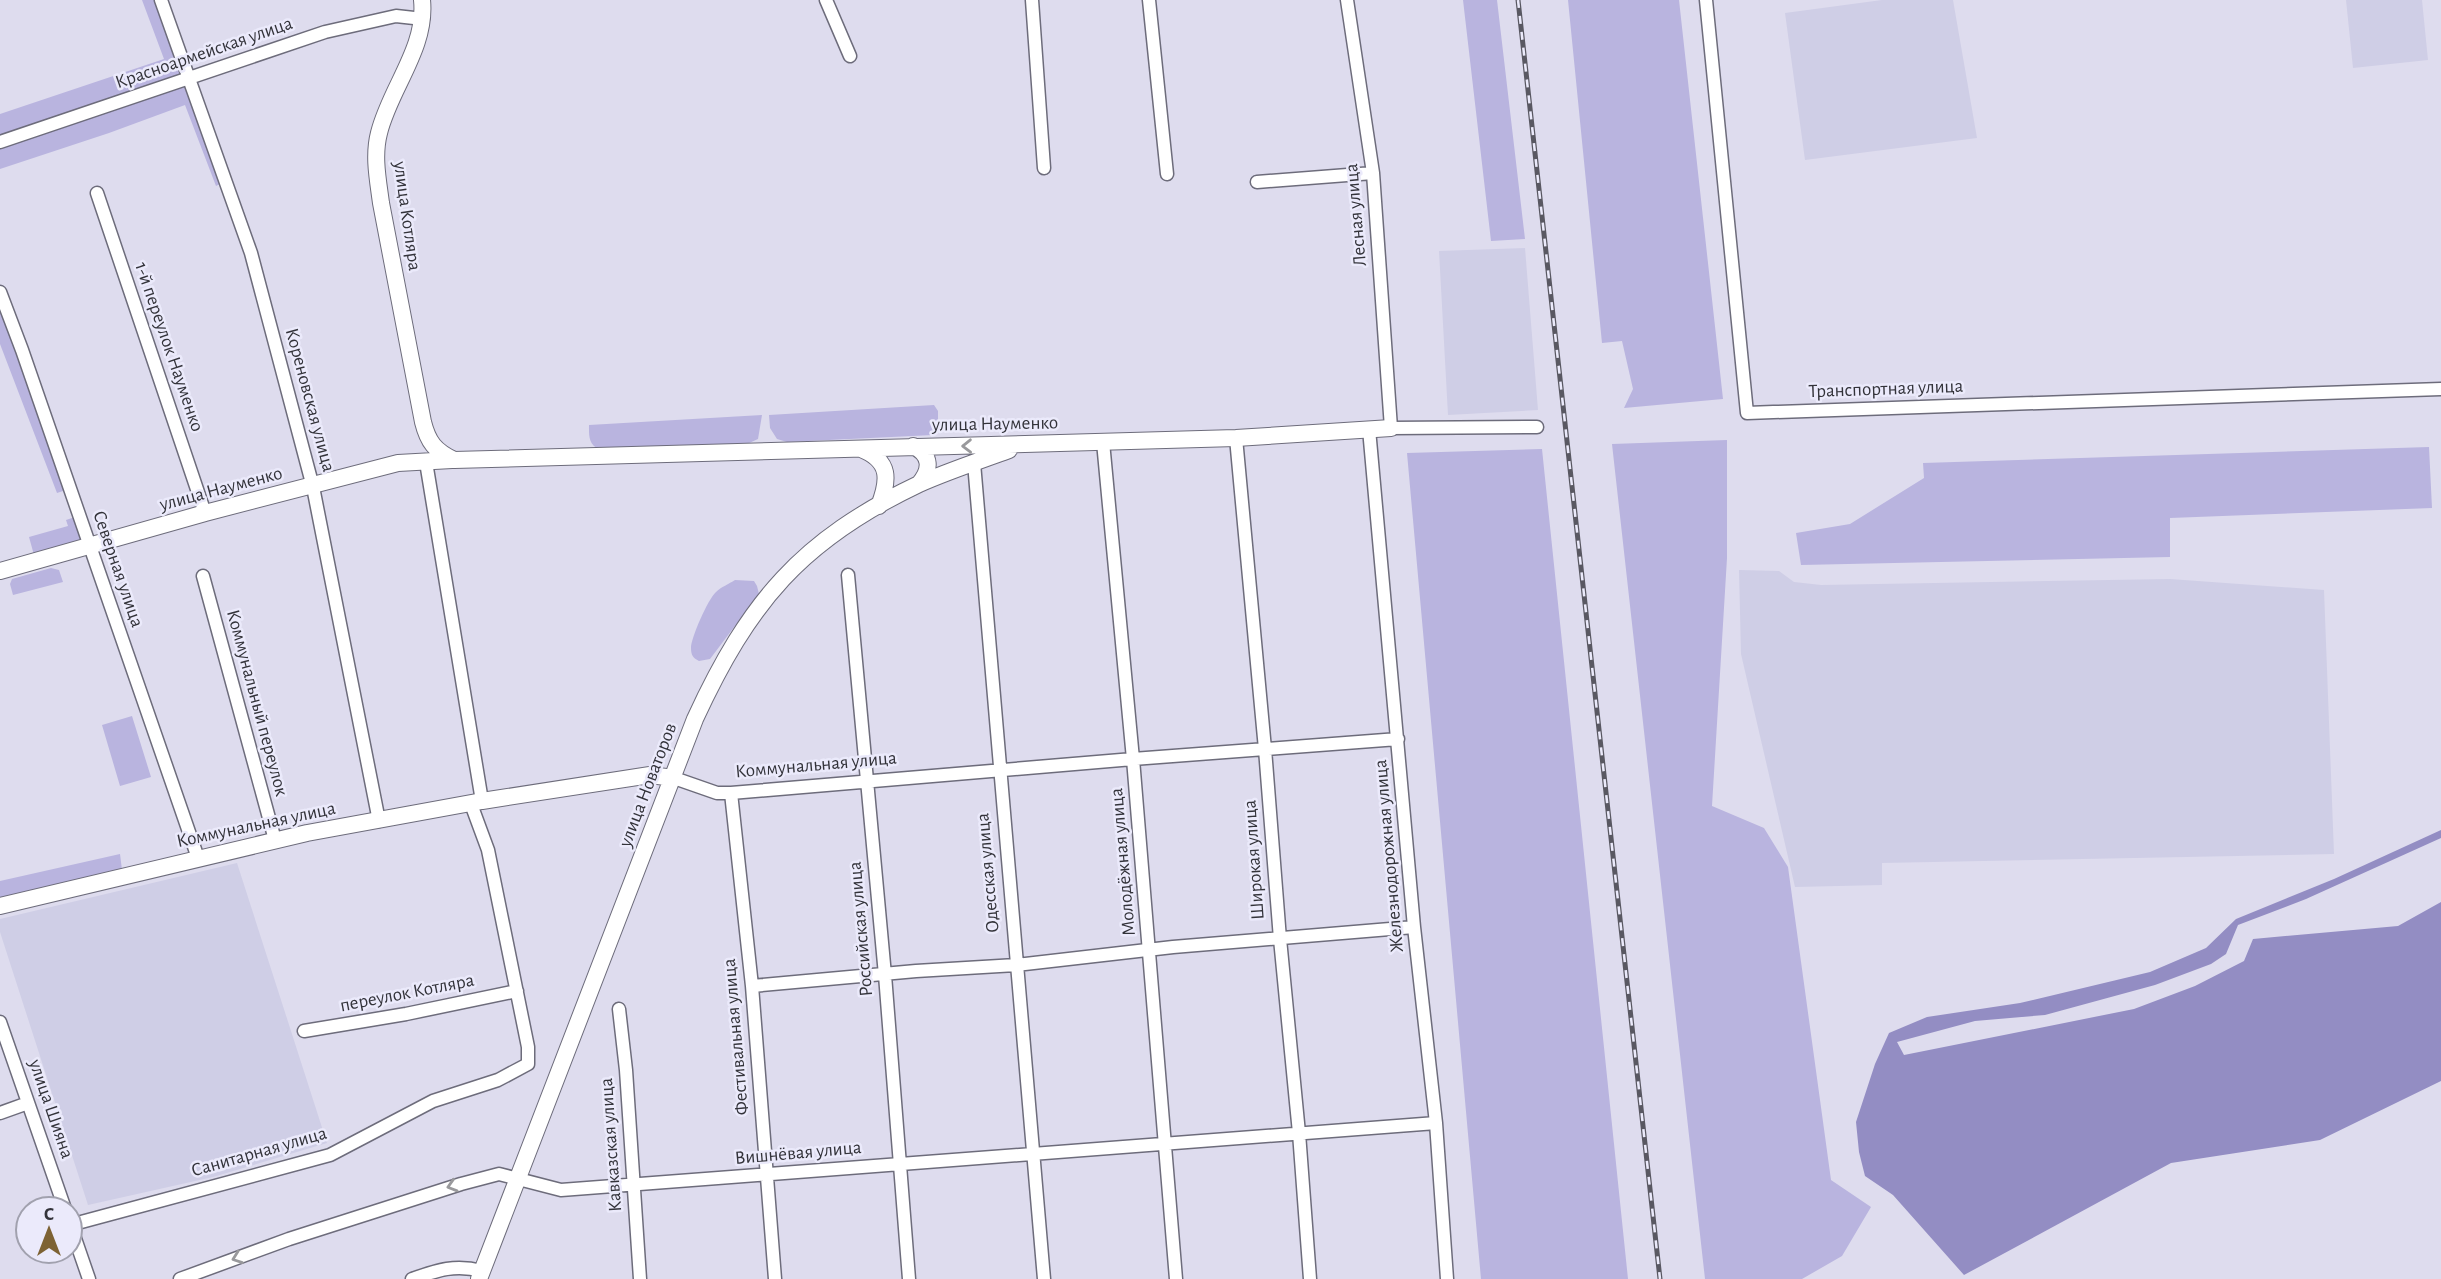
<svg xmlns="http://www.w3.org/2000/svg" width="2441" height="1279" font-family="'Alegreya Sans',sans-serif">
<style>
.built{fill:#cfcee6}
.green{fill:#b9b4df}
.water{fill:#938dc3}
.lines{fill:none;stroke-linecap:round;stroke-linejoin:round}
.minor-casing{stroke:#6d6c7b;stroke-width:15}
.major-casing{stroke:#6d6c7b;stroke-width:18}
.minor{stroke:#fff;stroke-width:12}
.major{stroke:#fff;stroke-width:16}
.rail-casing{stroke:#595862;stroke-width:5}
.rail{stroke:#ebeafb;stroke-width:2.5;stroke-dasharray:8;stroke-linecap:butt}
.oneway{stroke:#99999c}
.labels{text-anchor:middle;dominant-baseline:central;stroke-width:5;stroke-linejoin:round;paint-order:stroke}
.street-label{font-size:19px;fill:#33333a;stroke:#ebeafb}
</style>
<rect width="100%" height="100%" fill="#dedcee"/>
<!-- built -->
<path class="built" d="M1882,0H1953L1977,138L1805,160L1785,13Z
M2346,0H2422L2428,60L2353,68Z
M1525,248L1538,410L1448,415L1439,251Z
M1739,570L1779,571L1794,582L1821,585L2170,579L2324,590L2334,854L1882,863V885L1795,887L1741,654Z
M237,863L327,1143L213,1177L88,1205L0,932V919Z"/>
<!-- green -->
<path class="green" d="M142,0H156L183,74L0,139V114L164,59Z
M1463,0H1497L1525,239L1491,241Z
M1568,0H1679L1723,399L1624,408L1633,389L1622,341L1602,343Z
M181,86L188,89L222,183L216,186L185,105L109,133L0,169V147Z
M0,309L69,489L57,493L0,344Z
M934,405L938,411V430L933,435L787,442L777,439L770,428L769,415Z
M762,415L758,439L747,444L599,449C588,445 589,434 589,425Z
M1727,440V558L1712,806L1764,828L1788,867L1831,1180L1871,1207L1842,1256L1802,1279H1705L1612,444Z
M2429,447L2432,508L2170,518V557L1801,565L1796,533L1850,524L1924,478L1923,463Z
M1542,449L1628,1279H1481L1407,453Z
M78,516L85,539L34,555L29,537L68,526L66,520Z
M51,568L59,570L63,582L13,595L10,584L12,579Z
M735,580L754,581L757,586L759,594L710,659L699,661C693,658 691,655 691,648C691,638 708,599 716,592C721,587 729,584 735,580Z
M132,716L151,777L120,786L102,725Z
M120,854L122,870L0,899V881Z"/>
<!-- water -->
<path class="water" d="M2441,830V838L2306,899L2238,925L2226,954L2211,964L2155,985L2045,1015L1975,1021L1897,1042L1904,1055L2134,1009L2195,986L2244,961L2253,939L2398,926L2441,902V1081L2320,1140L2171,1163L1964,1275L1893,1195L1865,1176L1859,1152L1856,1122L1875,1064L1889,1033L1927,1017L2020,1003L2150,972L2206,948L2236,919L2334,879Z"/>
<g class="lines">
<!-- minor casing -->
<g class="minor-casing">
<path id="minor" d="M161,0L251,253L313,487L379,821
M826,0L850,56
M1032,0L1044,168
M1149,0L1167,174
M1347,0L1373,173L1391,428L1537,427
M1706,0L1747,413L2441,389
M0,142L325,32L396,16L423,19
M1257,182L1373,173
M97,193L205,513
M0,292L22,350L198,858
M1369,429L1414,927L1436,1123L1447,1279
M1236,438L1265,749L1280,939L1299,1133L1310,1279
M1103,442L1133,759L1176,1279
M426,462L482,801
M974,463L1044,1279
M848,575L885,975L909,1279
M203,576L275,840
M674,778L717,793H731L1133,759L1398,739
M731,793L752,986L775,1279
M752,986L916,971L1016,965L1173,947L1414,927
M619,1009L626,1070L640,1279
M0,1022L65,1209
M304,1031L406,1014L517,991
M0,1113L28,1103
M70,1224L89,1279
M70,1225L330,1155L433,1101L498,1080L528,1064V1047L488,850L471,804
M180,1279L289,1239L461,1184L499,1174L561,1190L1436,1123
M412,1279C438,1270 455,1264 482,1271"/>
</g>
<!-- major casing -->
<g class="major-casing">
<path id="major" d="M422,0C427,48 390,88 379,133C373,156 378,180 381,203L423,422C428,442 435,451 454,460L1236,438L1391,428
M913,446C932,455 931,470 919,484
M861,449C891,461 889,480 879,506
M0,571L205,513L398,463L452,460
M0,906L307,833L482,801L650,775L674,778
M479,1279L695,719C749,602 801,540 919,484C948,471 979,461 1009,450"/>
</g>
<!-- minor -->
<use href="#minor" class="minor"/>
<!-- major -->
<use href="#major" class="major"/>
<!-- rail casing -->
<g class="rail-casing">
<path id="rail" d="M1518,0L1660,1279"/>
</g>
<!-- rail -->
<use href="#rail" class="rail"/>
</g>
<!-- one-way arrows -->
<defs><path id="oneway-chevron" d="M-2-3.5L2.5 0L-2 3.5" fill="none" stroke-width="1.6" stroke-linecap="round" stroke-linejoin="round" transform="scale(1.75)"/></defs>
<g class="oneway">
<use href="#oneway-chevron" transform="translate(967 446) rotate(179)"/>
<use href="#oneway-chevron" transform="translate(452 1186) rotate(163)"/>
<use href="#oneway-chevron" transform="translate(237 1258) rotate(160)"/>
</g>
<g class="labels">
<!-- street labels -->
<g class="street-label">
<text transform="translate(204 53) rotate(-19)">Красноармейская улица</text>
<text transform="translate(1356 215) rotate(-95)">Лесная улица</text>
<text transform="translate(407 216) rotate(82)">улица Котляра</text>
<text transform="translate(169 347) rotate(71)">1-й переулок Науменко</text>
<text transform="translate(1886 389) rotate(-2)">Транспортная улица</text>
<text transform="translate(310 400) rotate(75)">Кореновская улица</text>
<text transform="translate(995 424) rotate(-1)">улица Науменко</text>
<text transform="translate(221 489) rotate(-15)">улица Науменко</text>
<text transform="translate(118 569) rotate(71)">Северная улица</text>
<text transform="translate(257 703) rotate(75)">Коммунальный переулок</text>
<text transform="translate(816 765) rotate(-5)">Коммунальная улица</text>
<text transform="translate(648 785) rotate(-69)">улица Новаторов</text>
<text transform="translate(256 825) rotate(-12)">Коммунальная улица</text>
<text transform="translate(1389 856) rotate(-95)">Железнодорожная улица</text>
<text transform="translate(1254 860) rotate(-94)">Широкая улица</text>
<text transform="translate(1123 862) rotate(-95)">Молодёжная улица</text>
<text transform="translate(988 873) rotate(-95)">Одесская улица</text>
<text transform="translate(861 929) rotate(-95)">Российская улица</text>
<text transform="translate(407 993) rotate(-11)">переулок Котляра</text>
<text transform="translate(736 1037) rotate(-95)">Фестивальная улица</text>
<text transform="translate(51 1109) rotate(71)">улица Шияна</text>
<text transform="translate(611 1145) rotate(-94)">Кавказская улица</text>
<text transform="translate(259 1152) rotate(-16)">Санитарная улица</text>
<text transform="translate(798 1153) rotate(-5)">Вишнёвая улица</text>
</g>
</g>
<!-- north arrow -->
<g transform="translate(49 1230)"><circle r="33" fill="#ebeafb" stroke="#a1a1ae" stroke-width="2"/>
<path d="M0-5L12 26L0 18L-12 26Z" fill="#7d6234"/>
<text y="-10" font-size="19" font-weight="bold" text-anchor="middle" fill="#33333a">С</text>
</g>
</svg>
